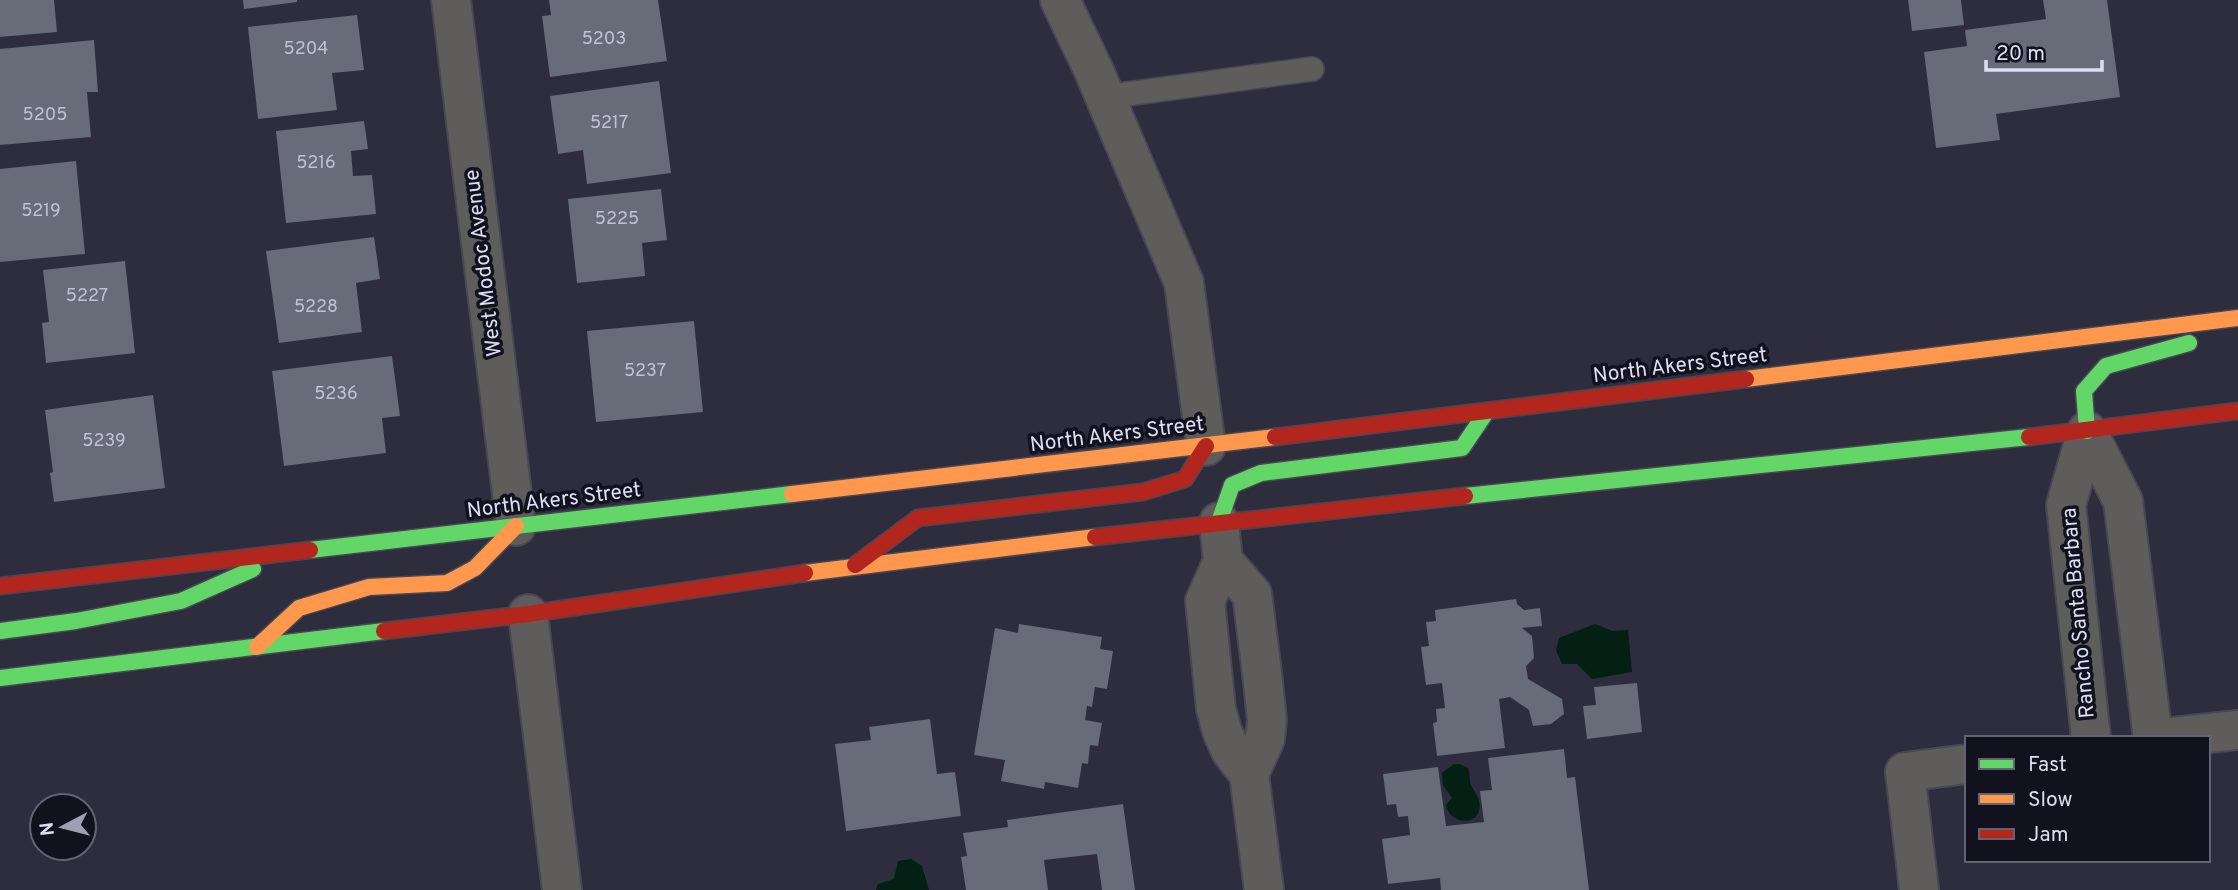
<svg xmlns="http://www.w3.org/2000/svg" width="2238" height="890" font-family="Overpass,sans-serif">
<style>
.water{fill:#041f14}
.building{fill:#686b78}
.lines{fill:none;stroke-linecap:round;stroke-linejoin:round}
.lane-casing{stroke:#474854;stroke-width:26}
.street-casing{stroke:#474854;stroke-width:42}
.fast-casing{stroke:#474854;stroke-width:19}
.slow-casing{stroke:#474854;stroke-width:19}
.jam-casing{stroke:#474854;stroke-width:19}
.lane{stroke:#5e5d5c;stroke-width:23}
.street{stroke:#5e5d5c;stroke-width:38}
.fast{stroke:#63d668;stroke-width:16}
.slow{stroke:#ff974d;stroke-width:16}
.jam{stroke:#b3261e;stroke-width:16}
.labels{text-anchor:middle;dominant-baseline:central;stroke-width:7;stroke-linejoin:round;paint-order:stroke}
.number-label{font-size:18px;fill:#c0c1d3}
.street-label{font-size:21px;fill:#dddef1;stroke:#11121e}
</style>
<rect width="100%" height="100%" fill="#2d2d3d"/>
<!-- water -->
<path class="water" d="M1595,624L1612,631L1628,630L1632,672L1592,679L1577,664H1562L1556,650L1559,638Z
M1454,764H1459L1468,768C1470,773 1469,781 1471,785C1475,793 1482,800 1479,811C1473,828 1448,821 1446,805L1452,798L1443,785L1442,773Z
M911,859L922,866L929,890H876L878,884L894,879L898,861Z"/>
<!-- building -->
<path class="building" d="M0,0H54L57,32L0,37Z
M243,0H297V2L244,9Z
M549,0H658L667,61L550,77L542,16L551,15Z
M1908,0H1961L1964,25L1912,31Z
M2043,0H2107L2120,97L1996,114L2000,140L1936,148L1924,52L1967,46L1965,30L2046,19Z
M357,15L364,70L332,73L337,110L258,119L248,27Z
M94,40L98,92H87L91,137L0,145V49Z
M659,81L671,173L587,184L583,150L558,154L550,96Z
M364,121L368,149L351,151L353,176L372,175L376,214L286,223L276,131Z
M76,161L85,254L0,262V169Z
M661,189L667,240L642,243L645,276L577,283L568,199Z
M374,237L380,279L356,283L362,332L279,343L266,251Z
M125,261L135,353L46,363L42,323L49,322L43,270Z
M694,321L703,412L596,422L587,331Z
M392,356L400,416L382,418L386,453L284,466L272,371Z
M153,395L165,488L54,502L50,473L53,472L45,410Z
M1516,599L1517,604L1524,610L1540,608L1542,626L1522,628L1532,636L1534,658L1526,666L1528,679L1562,699L1564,714L1551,724L1533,726L1529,710L1510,697L1499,699L1505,748L1437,756L1433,723L1437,722L1436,709L1445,708L1442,683L1426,685L1421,647L1429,646L1426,622L1436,621L1435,610Z
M1019,624L1102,637L1100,649L1113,651L1107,689L1095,687L1092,707L1087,706L1085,720L1102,723L1098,746L1090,745L1088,764L1082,763L1078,788L1045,782L1044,789L1001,781L1005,760L974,755L995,628L1018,633Z
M1637,683L1642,732L1587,739L1583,706L1596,705L1594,687Z
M930,719L937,774L955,772L961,816L846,831L835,744L871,740L869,727Z
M1564,749L1567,778L1575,777L1589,890H1441L1440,878L1388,884L1382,839L1410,835L1408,816L1398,817L1396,804L1387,805L1383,774L1438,767L1446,826L1484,822L1480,791L1492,790L1488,758Z
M1123,804L1135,890H1102L1097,854L1044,860L1048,890H966L961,857L967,856L963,833L1008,827L1007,820Z"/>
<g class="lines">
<!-- lane casing -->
<g class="lane-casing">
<path id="lane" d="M1105,97L1312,69"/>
</g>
<!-- street casing -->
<g class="street-casing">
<path id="street" d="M451,0L516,526
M1060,0L1094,71L1184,283L1206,446
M2087,431L2123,501L2153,738
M2087,431L2066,505L2091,738
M1219,522L1223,561L1205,601L1216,709L1222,731L1231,751L1249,774L1264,890
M1223,561L1252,594L1262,673L1267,720L1265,739L1249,774
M528,614L562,890
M2164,738L2238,730
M1919,890L1905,772L1967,764"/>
</g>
<!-- fast casing -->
<g class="fast-casing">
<path id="fast" d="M2087,431L2084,391L2106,366L2189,343
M1465,496L2029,437
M1219,522L1232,485L1261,473L1462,448L1487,411
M310,550L792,494
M0,631L76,621L181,601L253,569
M0,678L384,631"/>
</g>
<!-- slow casing -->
<g class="slow-casing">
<path id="slow" d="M1746,379L2238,318
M792,494L1275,437
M805,573L1095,537
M257,647L299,608L369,587L447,583L475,568L516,526"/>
</g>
<!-- jam casing -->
<g class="jam-casing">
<path id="jam" d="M1275,437L1746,379
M2029,437L2238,411
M1095,537L1465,496
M855,565L918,518L1143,492L1185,479L1206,446
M0,586L310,550
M384,631L528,614L805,573"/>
</g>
<!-- lane -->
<use href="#lane" class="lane"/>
<!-- street -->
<use href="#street" class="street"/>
<!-- fast -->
<use href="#fast" class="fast"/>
<!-- slow -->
<use href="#slow" class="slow"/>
<!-- jam -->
<use href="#jam" class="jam"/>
</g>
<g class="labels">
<!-- number labels -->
<g class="number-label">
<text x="604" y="39">5203</text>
<text x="306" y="49">5204</text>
<text x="45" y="115">5205</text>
<text x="609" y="123">5217</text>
<text x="316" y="163">5216</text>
<text x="41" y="211">5219</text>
<text x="617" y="219">5225</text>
<text x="87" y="296">5227</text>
<text x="316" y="307">5228</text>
<text x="645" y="371">5237</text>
<text x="336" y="394">5236</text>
<text x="104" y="441">5239</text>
</g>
<!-- street labels -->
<g class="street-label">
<text transform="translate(484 263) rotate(-97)">West Modoc Avenue</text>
<text transform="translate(1680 366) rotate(-7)">North Akers Street</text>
<text transform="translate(1117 435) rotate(-7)">North Akers Street</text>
<text transform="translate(554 501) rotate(-7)">North Akers Street</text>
<text transform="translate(2079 613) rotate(-95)">Rancho Santa Barbara</text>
</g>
</g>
<!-- legend -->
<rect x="1965" y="736" width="245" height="126" fill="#11121e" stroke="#636472" stroke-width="2"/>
<rect x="1979" y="759" width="35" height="10" fill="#63d668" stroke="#636472" stroke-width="2"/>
<text x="2028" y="771" font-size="21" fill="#dddef1">Fast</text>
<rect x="1979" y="794" width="35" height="10" fill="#ff974d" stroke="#636472" stroke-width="2"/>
<text x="2028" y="806" font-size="21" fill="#dddef1">Slow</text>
<rect x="1979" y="829" width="35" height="10" fill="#b3261e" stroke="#636472" stroke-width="2"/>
<text x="2028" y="841" font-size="21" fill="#dddef1">Jam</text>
<!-- north arrow -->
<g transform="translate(63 827) rotate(263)"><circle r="33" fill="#11121e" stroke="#636472" stroke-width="2"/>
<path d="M0-5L12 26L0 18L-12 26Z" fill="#9fa0b2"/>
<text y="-10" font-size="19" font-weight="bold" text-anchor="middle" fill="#dddef1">N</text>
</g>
<!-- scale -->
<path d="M1986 60v10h116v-10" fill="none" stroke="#dddef1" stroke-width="3.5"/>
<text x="1996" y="60" font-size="21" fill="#dddef1" stroke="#11121e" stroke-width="5" paint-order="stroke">20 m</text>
</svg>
